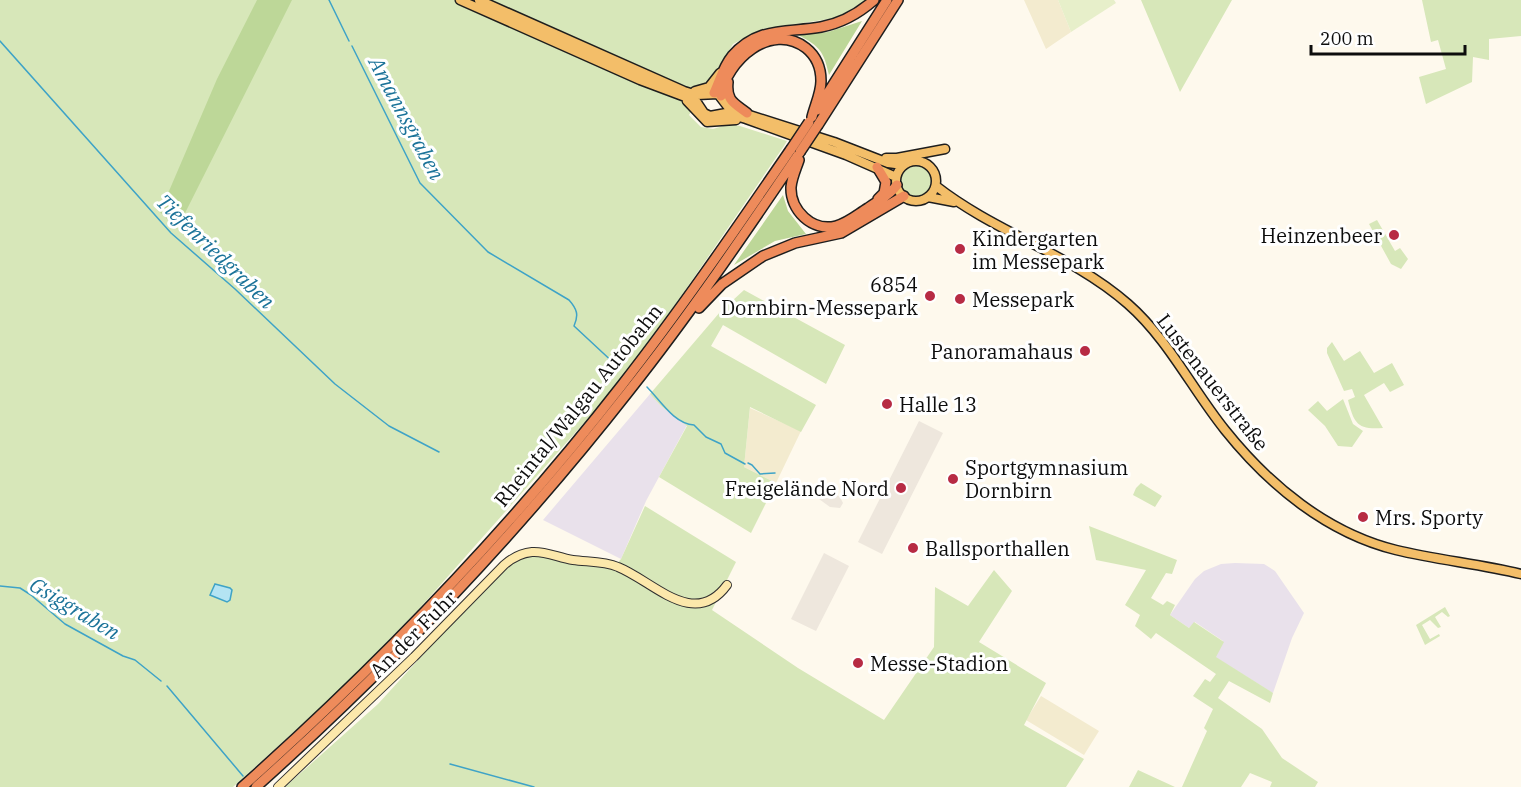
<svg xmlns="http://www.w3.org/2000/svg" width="1521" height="787" font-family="'IBM Plex Serif',serif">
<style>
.industrial{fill:#e9e1eb}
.farmland{fill:#f3ebcf}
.green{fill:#d7e7b9}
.forest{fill:#bdd798}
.pitch{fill:#e7efca}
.plaza{fill:#eee7dd}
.water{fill:#b4e4f3;stroke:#3ea3c7;stroke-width:1.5}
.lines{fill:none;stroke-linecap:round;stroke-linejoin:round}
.stream{stroke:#3ea3c7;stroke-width:1.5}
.secondary-casing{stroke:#2f2f2f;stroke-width:10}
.primary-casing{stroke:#1e1e1e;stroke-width:11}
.highway-casing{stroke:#1e1e1e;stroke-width:12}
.secondary{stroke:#fce8ab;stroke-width:8}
.primary{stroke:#f3be69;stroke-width:8}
.highway{stroke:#ee8b5b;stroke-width:9}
.highway-bridge-casing{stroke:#1e1e1e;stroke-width:12;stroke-linecap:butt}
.highway-bridge{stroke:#ee8b5b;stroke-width:9}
.poi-dot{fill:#b72b44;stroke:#fff;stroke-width:2}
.labels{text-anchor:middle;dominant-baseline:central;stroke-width:6;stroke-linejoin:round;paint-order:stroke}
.poi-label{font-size:20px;fill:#0d0d0d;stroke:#fff;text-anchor:start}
.street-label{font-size:20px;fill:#0d0d0d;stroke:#fff}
.water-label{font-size:21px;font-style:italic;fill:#1b7399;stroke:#fff}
</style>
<rect width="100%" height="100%" fill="#fef9ed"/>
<!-- industrial -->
<path class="industrial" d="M650,394L661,406L687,425L646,501L621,559L543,520Z
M1235,563L1264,564L1275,571L1304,613L1292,638L1273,693L1215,657L1223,641L1195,622L1189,628L1170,615L1195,579L1204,571L1221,564Z"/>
<!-- farmland -->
<path class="farmland" d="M1024,0H1058L1071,32L1046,49Z
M750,408L801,431L776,483L744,467Z
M1041,696L1099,731L1084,755L1026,720Z"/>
<!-- green -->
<path class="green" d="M0,0H867L836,18L762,29L733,44L689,115L701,127L713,129L730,124L740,126L787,141L784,146L684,292L616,386L583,424L419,609L341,689L233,787H0Z
M1141,0H1232L1180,92Z
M1422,0H1521V36L1489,39V60L1473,57L1472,82L1426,104L1419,77L1446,69L1438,40L1431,42Z
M901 181a15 15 0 1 1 30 0a15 15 0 1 1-30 0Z
M1377,220L1395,251L1400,248L1408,259L1401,269L1391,264L1369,224Z
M744,290L845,345L826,384L723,325L711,346L816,405L801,432L750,407L744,467L776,483L751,533L659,477L687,426L661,406L650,394L720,312Z
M1332,342L1344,361L1360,351L1374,373L1392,363L1404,385L1390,392L1384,383L1364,395L1383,428C1357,430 1354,423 1348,400L1355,397L1352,389L1344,391L1327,353V348Z
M1343,399L1353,424L1363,431L1352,447L1338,446L1325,426L1308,410L1318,401L1327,411Z
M1141,483L1162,496L1155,507L1133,495L1136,488Z
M645,506L736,562L712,610L798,668L884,720L934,647L935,587L968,606L994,570L1012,591L979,642L1046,683L1024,725L1084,759L1066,787H285L378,704L451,624L510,565L525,557L541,556L565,563L613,568L621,559Z
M1089,526L1177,560L1172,574L1166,573L1151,598L1163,605L1167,601L1175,605L1170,615L1189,628L1194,622L1224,642L1216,657L1273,693L1270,703L1229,681L1218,698L1262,729L1282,758L1318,782L1315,787H1270L1272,782L1250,773L1241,787H1182L1207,731L1204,728L1213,709L1193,696L1205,679L1210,682L1216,674L1156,633L1151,639L1135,626L1140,615L1125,605L1146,570L1096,560Z
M1445,607L1450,616L1448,617L1442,612L1435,617L1441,627L1438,628L1430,620L1422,625L1430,639L1439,634L1440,636L1425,645L1416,625Z
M1138,770L1175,787H1129Z"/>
<!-- forest -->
<path class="forest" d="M257,0H292L177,229L160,212L217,79Z
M862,21L829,75C824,52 820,46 798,35L828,32Z
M783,195L788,211L806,234L775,241L734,265Z"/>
<!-- pitch -->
<path class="pitch" d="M1058,0H1114L1116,3L1071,32Z"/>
<!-- plaza -->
<path class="plaza" d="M919,421L943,433L882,554L858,542Z
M825,488L840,497L843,503L840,508L830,507L819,499Z
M824,553L849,566L816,631L791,619Z"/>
<!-- water -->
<path class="water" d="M215,584L230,588L232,590L230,600L227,602L210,595Z"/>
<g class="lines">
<!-- stream -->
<path class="stream" d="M329,0L349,41
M0,41L171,233L235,289L335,384L389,426L439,452
M352,46L420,183L488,252L569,300C577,309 579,315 574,326L617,366
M647,387C660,400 674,424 694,425L706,437L721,444L725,453L745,464
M748,463L752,465L760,474L775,473
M0,586L20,588L31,595L65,624L123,656L135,660L161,681
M167,686L243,776
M450,764L534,787"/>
<!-- secondary casing -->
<g class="secondary-casing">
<path id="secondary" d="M278,787L414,657L504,565C512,558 521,553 532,552C546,551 559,558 573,560C588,562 604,561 618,567C653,581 694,630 727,585"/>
</g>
<!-- primary casing -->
<g class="primary-casing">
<path id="primary" d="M460,0L640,80L696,101L704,113L710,116L726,113L746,119L846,155L896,177
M479,0L684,91L697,95L718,94L728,107L740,112L834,142L888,163L903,165
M695,91L709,87L720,73
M687,101L707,122L736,120
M886,158H897L945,149
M896 181a20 20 0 1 1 40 0a20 20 0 1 1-40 0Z
M936,186C996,233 1071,254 1128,304C1168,339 1192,389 1225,430C1269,485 1327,533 1396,550C1437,560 1480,564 1521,574
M928,197L954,202"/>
</g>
<!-- highway casing -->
<g class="highway-casing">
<path id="highway" d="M728,82C726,101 734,103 747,113
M714,93C720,80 723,67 732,56C758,26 787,33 821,27C842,23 858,14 874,0
M721,96C726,61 771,21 806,48C816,56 821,68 821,81C821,93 815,105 812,117
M817,110L887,0
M818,125L898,0
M799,160C796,169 792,177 791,187C790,210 812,232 836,226C848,223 858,214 868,208C879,200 889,196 897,185
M877,167L886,182L884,193L878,199
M699,308L722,284L763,256L795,243L841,233L904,196
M242,787C380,664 509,530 622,385C682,308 736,229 791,149
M256,787C391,666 517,534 629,391C690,314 745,233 800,152"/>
</g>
<!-- secondary -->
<use href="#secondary" class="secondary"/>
<!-- primary -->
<use href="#primary" class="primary"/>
<!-- highway -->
<use href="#highway" class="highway"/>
<!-- highway-bridge casing -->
<g class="highway-bridge-casing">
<path id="highway-bridge" d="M791,149L809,122
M800,152L818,125"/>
</g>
<!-- highway-bridge -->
<use href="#highway-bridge" class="highway-bridge"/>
</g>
<!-- markers -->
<g class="poi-dot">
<circle cx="1394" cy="235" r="6"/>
<circle cx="960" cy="249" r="6"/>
<circle cx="930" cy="296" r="6"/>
<circle cx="960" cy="299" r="6"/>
<circle cx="1085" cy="351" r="6"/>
<circle cx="887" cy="404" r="6"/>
<circle cx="953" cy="479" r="6"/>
<circle cx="901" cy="488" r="6"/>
<circle cx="1363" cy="517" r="6"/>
<circle cx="913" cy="548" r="6"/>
<circle cx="858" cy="663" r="6"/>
</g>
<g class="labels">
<!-- poi labels -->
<g class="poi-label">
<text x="1382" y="235" text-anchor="end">Heinzenbeer</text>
<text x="972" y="238">Kindergarten<tspan x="972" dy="23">im Messepark</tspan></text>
<text x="918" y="284" text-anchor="end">6854<tspan x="918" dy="23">Dornbirn-Messepark</tspan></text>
<text x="972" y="299">Messepark</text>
<text x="1073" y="351" text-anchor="end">Panoramahaus</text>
<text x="899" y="404">Halle 13</text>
<text x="965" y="467">Sportgymnasium<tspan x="965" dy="23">Dornbirn</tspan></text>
<text x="889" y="488" text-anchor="end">Freigelände Nord</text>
<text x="1375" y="517">Mrs. Sporty</text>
<text x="925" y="548">Ballsporthallen</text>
<text x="870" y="663">Messe-Stadion</text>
</g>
<!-- street labels -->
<g class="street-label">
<text transform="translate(1213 382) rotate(52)">Lustenauerstraße</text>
<text transform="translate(578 405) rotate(-51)">Rheintal/Walgau Autobahn</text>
<text transform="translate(413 634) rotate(-45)">An der Fuhr</text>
</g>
<!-- water labels -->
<g class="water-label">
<text transform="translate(407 118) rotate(62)">Amannsgraben</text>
<text transform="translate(216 251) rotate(44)">Tiefenriedgraben</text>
<text transform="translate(75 608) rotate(31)">Gsiggraben</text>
</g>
</g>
<!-- scale -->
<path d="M1311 45v9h154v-9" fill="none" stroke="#0d0d0d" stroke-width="3"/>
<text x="1320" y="45" font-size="18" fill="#0d0d0d" stroke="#ffffff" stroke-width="4.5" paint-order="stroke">200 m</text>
</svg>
